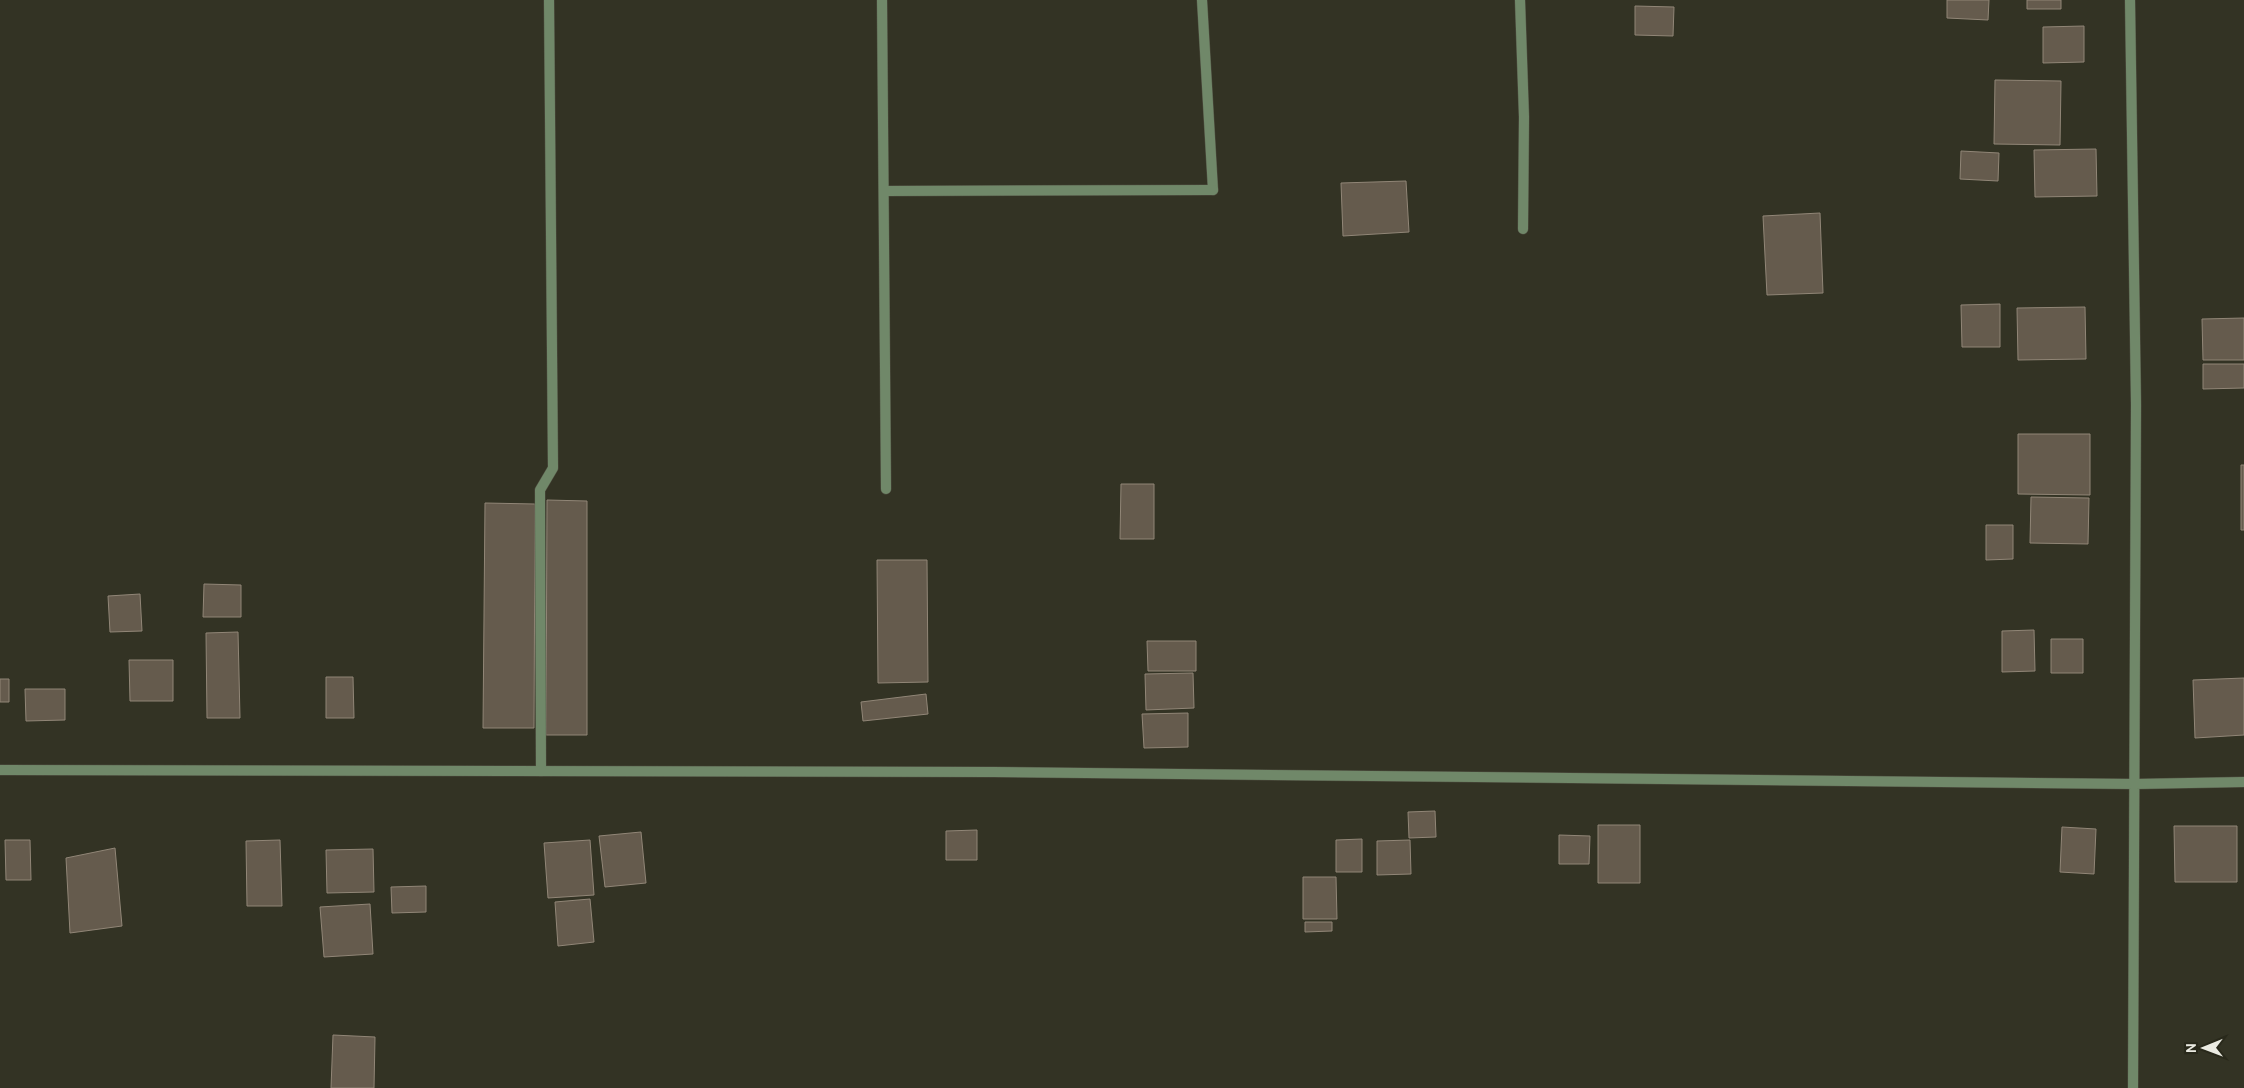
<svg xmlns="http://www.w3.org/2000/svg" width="2244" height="1088" font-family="Cabin,sans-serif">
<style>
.building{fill:#655b4d;stroke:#918677}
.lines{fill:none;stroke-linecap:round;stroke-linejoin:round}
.service-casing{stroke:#505042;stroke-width:11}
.minor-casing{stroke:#505042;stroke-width:11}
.service{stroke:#708869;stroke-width:10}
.minor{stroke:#708869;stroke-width:10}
</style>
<rect width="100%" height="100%" fill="#333324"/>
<!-- building -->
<path class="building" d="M1947,0H1989L1988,20L1947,18Z
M2027,0H2061V9H2027Z
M1635,6L1674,7L1673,36L1635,35Z
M2084,26V62L2043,63V27Z
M1995,80L2061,81L2060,145L1994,144Z
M2096,149L2097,196L2035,197L2034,150Z
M1961,151L1999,153L1998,181L1960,179Z
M1406,181L1409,232L1343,236L1341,183Z
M1820,213L1823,293L1767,295L1763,216Z
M2000,304V347H1962L1961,305Z
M2085,307L2086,359L2018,360L2017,308Z
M2244,318V360H2203L2202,319Z
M2203,364H2244V388L2203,389Z
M2018,434H2090V495L2018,494Z
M2241,465H2244V530H2241Z
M1121,484H1154V539H1120Z
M2031,497L2089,498L2088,544L2030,543Z
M547,500L587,501V735H546Z
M485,503L535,504L534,728H483Z
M1986,525H2013V559L1986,560Z
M877,560H927L928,682L878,683Z
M204,584L241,585V617H203Z
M140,594L142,631L110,632L108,596Z
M2034,630L2035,671L2002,672V631Z
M238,632L240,718H207L206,633Z
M2051,639H2083V673H2051Z
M1147,641H1196V671H1148Z
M129,660H173V701H130Z
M1193,673L1194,708L1146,710L1145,674Z
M326,677H353L354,718H326Z
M2244,678V735L2195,738L2193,680Z
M0,679H9V702H0Z
M25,689H65V720L26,721Z
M926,694L928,714L863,721L861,702Z
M1188,713V747L1144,748L1142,714Z
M1435,811L1436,837L1409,838L1408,812Z
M1598,825H1640V883H1598Z
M2174,826H2237V882H2175Z
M2062,827L2096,829L2094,874L2060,872Z
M977,830V860H946V831Z
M641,832L646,883L605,887L599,836Z
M1559,835L1590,836L1589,864H1559Z
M1362,839V872H1336V840Z
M5,840H30L31,880H6Z
M280,840L282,906H247L246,841Z
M590,840L594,895L548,898L544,843Z
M1410,840L1411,874L1377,875V841Z
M115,848L122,926L70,933L66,858Z
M373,849L374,892L327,893L326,850Z
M1303,877H1336L1337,919H1303Z
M426,886V912L392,913L391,887Z
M590,899L594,942L558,946L555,902Z
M370,904L373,954L324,957L320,907Z
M1305,922H1332V931L1305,932Z
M333,1035L375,1037L374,1088H331Z"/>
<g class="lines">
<!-- service casing -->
<g class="service-casing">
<path id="service" d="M1202,0L1213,190
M541,771L540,490L553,468L549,0"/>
</g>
<!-- minor casing -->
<g class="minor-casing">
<path id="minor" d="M882,0L886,489
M1520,0L1524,117L1523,229
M2130,0L2136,404L2133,1088
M885,191L1213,190
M0,770L993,772L2135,784L2244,782"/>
</g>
<!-- service -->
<use href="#service" class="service"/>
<!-- minor -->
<use href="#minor" class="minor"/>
</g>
<!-- north arrow -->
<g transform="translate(2204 1048) rotate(269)" stroke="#29291b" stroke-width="4" paint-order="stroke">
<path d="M0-4L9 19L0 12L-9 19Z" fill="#ebebe2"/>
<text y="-8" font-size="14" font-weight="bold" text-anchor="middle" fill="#ebebe2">N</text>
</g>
</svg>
